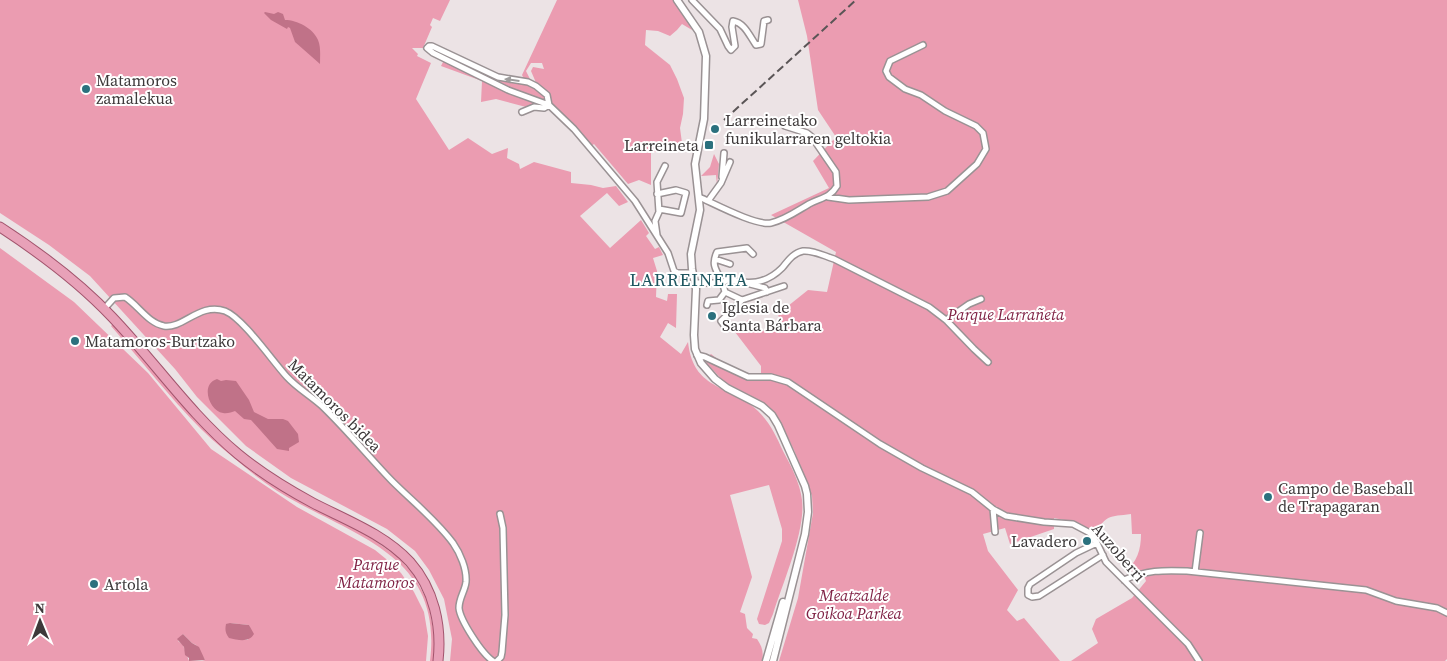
<svg xmlns="http://www.w3.org/2000/svg" width="1447" height="661" font-family="'Source Serif 4',serif">
<style>
.green{fill:#eb9cb1;fill-rule:evenodd}
.water{fill:#c07288}
.lines{fill:none;stroke-linecap:round;stroke-linejoin:round}
.minor-casing{stroke:#9a9294;stroke-width:8}
.tertiary-casing{stroke:#9a9294;stroke-width:9}
.primary-casing{stroke:#a2546d;stroke-width:11}
.minor{stroke:#fff;stroke-width:5}
.tertiary{stroke:#fff;stroke-width:6}
.primary{stroke:#e8a1b8;stroke-width:9}
.rail{stroke:#5a5556;stroke-width:2;stroke-dasharray:8 4;stroke-linecap:butt}
.oneway{fill:#9e9c9c}
.poi-dot{fill:#2b717e;stroke:#fff;stroke-width:2}
.labels{text-anchor:middle;dominant-baseline:central;stroke-width:4;stroke-linejoin:round;paint-order:stroke}
.poi-label{font-size:16px;fill:#3d393a;stroke:#fff;text-anchor:start}
.park-label{font-size:16px;font-style:italic;fill:#7f2144;stroke:#fff}
.street-label{font-size:16px;fill:#3d393a;stroke:#fff}
.neighbourhood-label{font-size:18px;letter-spacing:1px;fill:#1e5660;stroke:#fff}
</style>
<rect width="100%" height="100%" fill="#ece3e5"/>
<!-- green -->
<path class="green" d="M0,0H450L440,21L433,18L430,25L432,27L423,48H412L418,54L417,56L431,63L416,99L449,150L468,138L492,154L508,148L507,158L519,164L520,169L534,162L571,172V183L591,185L603,188L616,186L628,202L619,206L607,193L580,216L610,248L641,220L649,233L646,236L655,249L659,247L663,255L653,258L657,271L656,297L667,301L668,294H677L676,328L668,323L660,337L681,354L688,342C693,386 721,384 751,405C767,417 775,433 783,451C791,466 800,483 802,500C806,530 782,585 773,614L769,623L765,625L759,624L757,619L782,541V529L769,485L730,495L752,577L740,612L745,614L747,628L753,634L752,638L757,639C762,646 764,653 762,661H450L452,639L444,599L429,570L415,551L387,529L291,478L246,446L197,397L175,369L90,276L49,245L0,213Z
M557,0H674L682,10L692,30L682,24L677,30L670,36L658,31L646,30L645,45L670,65L677,79L684,98L683,114L680,128L682,143H666L665,152H651V185L639,180L628,184L594,144L591,146L570,121L554,106L543,88L537,85L531,71L533,67L544,69L542,63H531L526,71L531,81L524,79L522,75Z
M798,0H1447V659L1445,661H1071L1098,643L1092,629L1096,619L1132,598L1146,581L1142,570L1125,572C1137,562 1141,550 1141,534H1132L1131,514C1109,517 1106,514 1095,535L1079,523L1054,518V529L1010,544L1005,528L983,534L988,551L1018,590L1007,610L1017,621L1024,618L1060,661H779L798,598L813,513L812,496L794,450L776,414L763,402L724,382L704,360L711,354C726,366 742,375 761,374V366L735,332L749,319L758,330L774,332L780,321L778,314L808,290L827,292L836,252L771,215L829,188L813,161L836,137L818,110L807,36Z
M437,50L501,80L522,83L532,86L544,95L547,100L543,101L515,91L436,52Z
M444,60L535,102L539,105L541,111L496,99L481,102L482,81L441,66Z
M714,154L719,164L717,185L716,175L701,176L710,167Z
M0,248L74,302L148,373L211,449L297,507L375,550L391,563L401,573L414,592L424,612L428,636L426,661H202L205,660L196,645L192,643L183,634L178,641L183,645L189,661H0ZM230,623L249,625L250,628L248,640L235,639Z
M113,324L201,426L220,443L284,491L368,536L398,557L413,574L428,602L434,633V661H430C442,564 370,541 300,504C281,494 263,482 246,468C231,455 215,443 201,429C169,397 141,360 111,326Z"/>
<!-- water -->
<path class="water" d="M265,12L274,14L278,12L283,14L285,20C297,20 313,28 318,40C321,47 320,56 320,64L295,42L290,28L288,27L287,29L271,20L264,13Z
M217,379L221,381L226,380L236,381L249,400L254,412L268,419H283L288,421L298,434L299,442L289,448V451L277,449L251,420L244,419L235,411C232,412 227,414 223,413C209,411 200,384 217,379Z
M230,623L249,625L254,634C249,643 238,640 229,638C225,633 225,629 226,624Z
M183,634L192,643L199,647L205,660L189,661V658L185,655L184,647L177,639Z"/>
<g class="lines">
<!-- minor casing -->
<g class="minor-casing">
<path id="minor" d="M692,0L720,29L728,46L731,50L735,46L732,27L733,21C745,23 750,37 756,45L761,44L764,21L768,20
M549,105L547,95L536,86L528,82L498,77L432,46H429L427,48L433,53L508,90L549,105L574,129L635,201L668,253L674,271L678,273H693
M522,112L534,107L544,108L549,105
M722,177L724,153
M657,194L676,190L686,193L681,213L659,209
M699,197C715,204 756,226 771,223C785,220 797,211 809,204C820,198 830,198 837,186L836,172L812,137L807,133L785,126
M828,197L849,200L928,197L947,191L977,164L986,149L983,133L976,126L945,111L921,95L905,89L889,77L886,71L890,61L923,45
M708,201L721,183L730,162
M657,235L655,221L659,212L657,182L665,166
M753,254L747,248L717,252C711,265 716,269 721,280C723,284 724,288 725,292L742,300L784,286
M715,259L730,264
M695,283H722L727,280C749,284 765,285 782,268C788,261 793,253 803,251C814,250 824,256 834,259L929,307L946,320L974,349L988,362
M750,284L765,288L767,292
M707,305L708,301L719,300L725,292
M104,309L114,298L125,297C138,305 148,323 164,326C183,329 200,302 225,311C243,318 273,362 287,377C297,388 311,396 322,406C347,430 368,456 392,481C412,501 436,520 453,543C460,553 467,569 466,582C465,591 459,598 459,608C460,620 482,654 493,661
M946,320L969,304L981,299
M724,325L721,321L742,300
M697,355L705,357L748,377H771L788,382L880,444L922,468L972,492L993,509L1006,516L1044,522L1073,524L1090,533L1097,543L1106,562L1188,644L1199,661
M993,509L995,532
M1097,543L1076,553L1030,584L1028,588V595L1032,597L1039,596L1103,555
M1195,572L1200,533
M1124,580C1146,570 1163,570 1187,571L1366,590L1396,601L1437,608L1447,613
M497,661L501,657L502,652L505,615L503,528L500,514"/>
</g>
<!-- tertiary casing -->
<g class="tertiary-casing">
<path id="tertiary" d="M677,0L699,32L706,56L704,119L695,164L700,210L691,254L692,269L696,289L694,335L695,349L701,363L715,379L727,388L762,406L772,415L778,425L805,486L807,494L808,512L805,534L773,661
M766,661L783,602"/>
</g>
<!-- primary casing -->
<g class="primary-casing">
<path id="primary" d="M0,227C40,253 79,282 112,317C155,362 190,414 238,454C261,473 287,489 313,503C346,520 384,534 410,562C434,589 442,626 438,661"/>
</g>
<!-- minor -->
<use href="#minor" class="minor"/>
<!-- tertiary -->
<use href="#tertiary" class="tertiary"/>
<!-- primary -->
<use href="#primary" class="primary"/>
<!-- rail -->
<path class="rail" d="M724,120L856,0"/>
</g>
<!-- one-way arrows -->
<defs><path id="oneway-solid" d="M-6-.8H1V-3.2L6.5 0L1 3.2V.8H-6Z" transform="scale(1.25)"/></defs>
<use class="oneway" href="#oneway-solid" transform="translate(512 80) rotate(-173)"/>
<!-- markers -->
<g class="poi-dot">
<circle cx="86" cy="89" r="5"/>
<circle cx="715" cy="129" r="5"/>
<rect x="704" y="140" width="10" height="10" rx="2.5"/>
<circle cx="712" cy="316" r="5"/>
<circle cx="75" cy="341" r="5"/>
<circle cx="1268" cy="497" r="5"/>
<circle cx="1087" cy="541" r="5"/>
<circle cx="94" cy="584" r="5"/>
</g>
<g class="labels">
<!-- poi labels -->
<g class="poi-label">
<text x="96" y="80">Matamoros<tspan x="96" dy="18">zamalekua</tspan></text>
<text x="725" y="120">Larreinetako<tspan x="725" dy="18">funikularraren geltokia</tspan></text>
<text x="699" y="145" text-anchor="end">Larreineta</text>
<text x="722" y="307">Iglesia de<tspan x="722" dy="18">Santa Bárbara</tspan></text>
<text x="85" y="341">Matamoros-Burtzako</text>
<text x="1278" y="488">Campo de Baseball<tspan x="1278" dy="18">de Trapagaran</tspan></text>
<text x="1077" y="541" text-anchor="end">Lavadero</text>
<text x="104" y="584">Artola</text>
</g>
<!-- park labels -->
<g class="park-label">
<text x="1006" y="314">Parque Larrañeta</text>
<text x="376" y="564">Parque<tspan x="376" dy="18">Matamoros</tspan></text>
<text x="854" y="595">Meatzalde<tspan x="854" dy="18">Goikoa Parkea</tspan></text>
</g>
<!-- street labels -->
<g class="street-label">
<text transform="translate(335 405) rotate(45)">Matamoros bidea</text>
<text transform="translate(1119 552) rotate(49)">Auzoberri</text>
</g>
<!-- neighbourhood labels -->
<g class="neighbourhood-label">
<text x="689" y="279">LARREINETA</text>
</g>
</g>
<!-- north arrow -->
<g transform="translate(40 621) rotate(359)" stroke="#ffffff" stroke-width="4" paint-order="stroke">
<path d="M0-4L9 19L0 12L-9 19Z" fill="#3d393a"/>
<text y="-8" font-size="14" font-weight="bold" text-anchor="middle" fill="#3d393a">N</text>
</g>
</svg>
